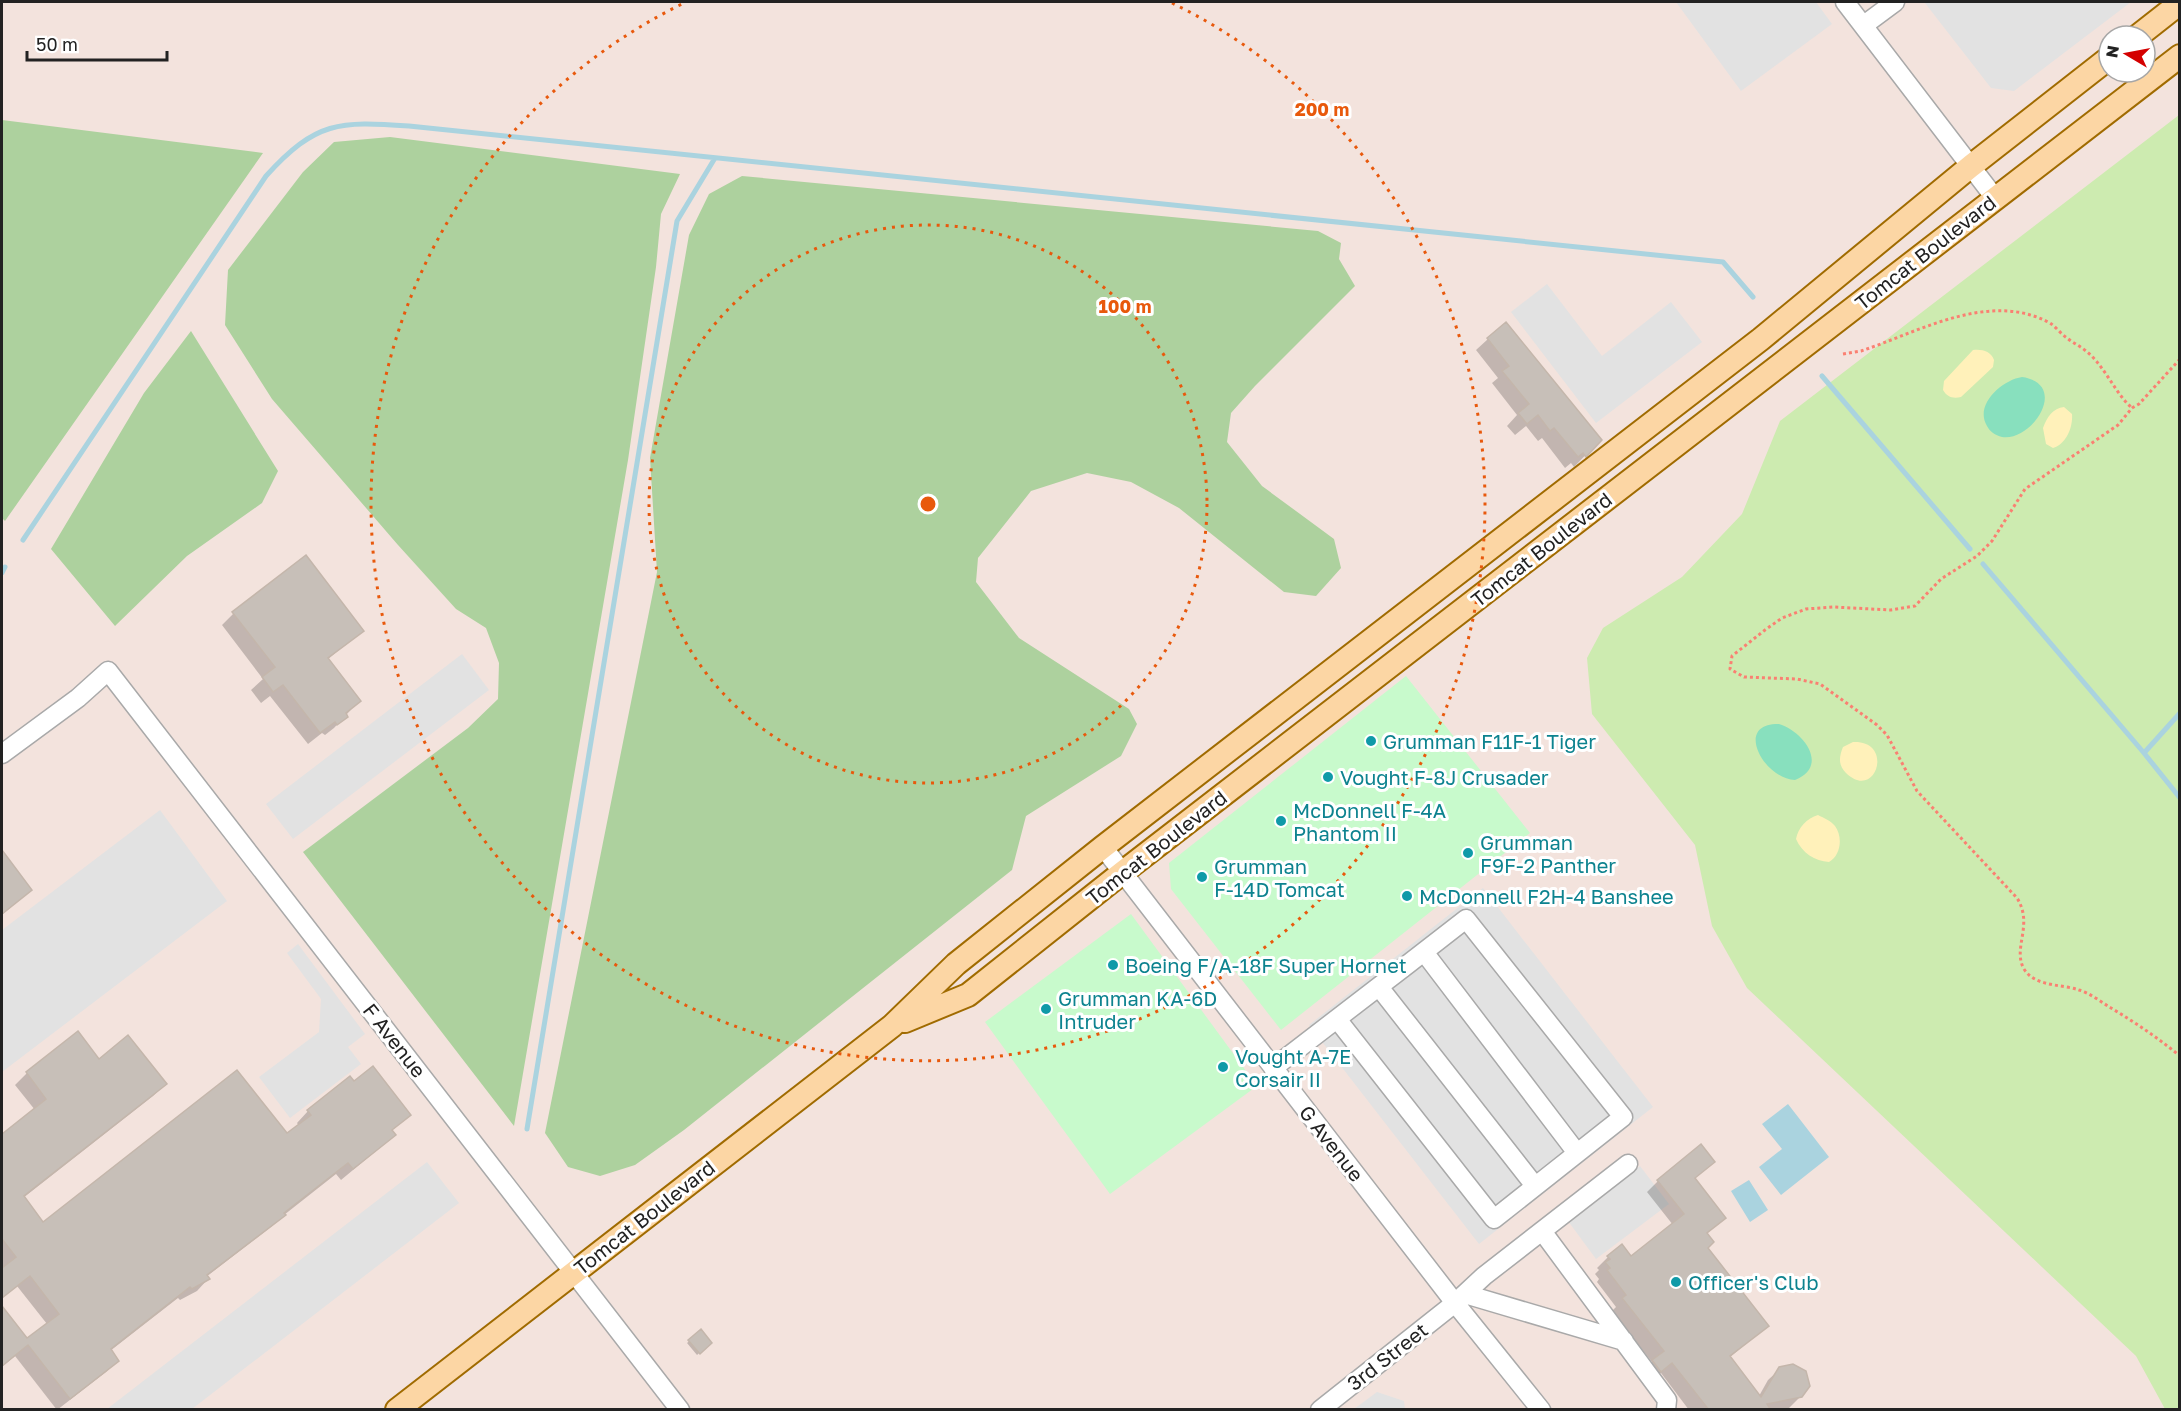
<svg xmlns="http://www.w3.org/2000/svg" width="2181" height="1411" font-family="'Golos Text',sans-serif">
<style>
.military{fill:#f3e3dd;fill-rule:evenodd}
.grass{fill:#cdebb0}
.forest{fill:#add19e}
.sand{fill:#fff1ba}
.park{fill:#c8facc}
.pitch{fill:#88e0be}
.parking{fill:#e2e2e2}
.water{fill:#aad3df}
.shadow{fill:#0003}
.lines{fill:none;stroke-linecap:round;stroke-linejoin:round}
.stream{stroke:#aad3df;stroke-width:5}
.building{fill:#c7bfb8;stroke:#c4b6ab;stroke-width:1.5}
.minor-casing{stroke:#a9a9a9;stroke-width:21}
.major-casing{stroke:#a06b00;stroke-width:26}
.path{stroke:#fa8072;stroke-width:3;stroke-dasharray:3 3;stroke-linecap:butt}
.minor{stroke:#fff;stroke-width:18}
.major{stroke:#fcd6a4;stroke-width:22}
.ring{fill:none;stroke:#e8590c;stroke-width:3;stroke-dasharray:3 6}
.culture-dot{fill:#0f9aa8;stroke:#fff;stroke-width:2}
.labels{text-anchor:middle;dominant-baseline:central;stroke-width:6;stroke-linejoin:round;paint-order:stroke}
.street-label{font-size:20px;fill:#222;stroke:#fff}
.culture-label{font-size:20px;fill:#0d838f;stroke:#fff;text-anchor:start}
.centre{fill:#e8590c;stroke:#fff;stroke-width:3}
.ring-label{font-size:18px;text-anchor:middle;font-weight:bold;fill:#e8590c;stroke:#fff;stroke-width:6;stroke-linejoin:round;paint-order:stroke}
</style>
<rect width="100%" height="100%" fill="#f2efe9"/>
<!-- military -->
<path class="military" d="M2,2H2179V1409H2ZM2109,36H2145V72H2109Z"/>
<!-- grass -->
<path class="grass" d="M2179,115V1409H2165L2136,1356L1747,988L1712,926L1695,845L1592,714L1587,658L1603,628L1682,577L1742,514L1780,421Z"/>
<!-- forest -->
<path class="forest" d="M2,120L263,153L5,521L2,518Z
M390,137L680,174L661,214L656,267L628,460L514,1126L303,852L468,728L498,699L499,663L486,628L456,609L398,545L272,399L225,325L228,270L303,172L334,142Z
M742,176L1318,231L1341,243L1339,259L1355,286L1255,386L1231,413L1227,442L1262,486L1334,539L1341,568L1316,596L1284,592L1179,508L1131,482L1087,473L1031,491L978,558L976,582L1019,638L1129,709L1137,724L1121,756L1026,816L1012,870L684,1130L635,1165L600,1176L568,1167L545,1133L657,572L650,458L689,235L709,194Z
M191,331L278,471L262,503L187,556L115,626L51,549L144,393Z"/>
<!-- sand -->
<path class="sand" d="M1973,350C1982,349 1991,351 1994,360L1993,367L1961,397C1953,399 1947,397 1943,390L1944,381Z
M2064,407L2072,414C2073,428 2066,444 2053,448L2046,444L2043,428C2047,417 2053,408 2064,407Z
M1853,742C1895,740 1876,802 1846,773C1838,765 1839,757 1843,747Z
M1818,815C1824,818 1831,821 1835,826C1843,837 1841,855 1829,862C1815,861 1802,853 1796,839C1798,828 1807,818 1818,815Z"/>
<!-- park -->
<path class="park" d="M1406,676L1530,833L1281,1030L1171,889L1169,863Z
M1131,914L1257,1086L1110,1194L985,1022Z"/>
<!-- pitch -->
<path class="pitch" d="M2022,377C2070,384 2032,442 2002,437C1995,435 1990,432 1987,426C1974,405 2002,380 2022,377Z
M1779,724C1803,731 1830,766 1795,780C1764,779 1733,723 1779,724Z"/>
<!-- parking -->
<path class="parking" d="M1676,2H1816L1832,24L1741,91Z
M1927,2H2131L2014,91L1991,88L1925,3Z
M1547,284L1602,356L1671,302L1702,342L1596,423L1511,312Z
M462,654L489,690L293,839L266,804Z
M160,810L227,901L2,1072V930Z
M1483,888L1653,1107L1479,1244L1309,1025Z
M298,944L365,1034L348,1047L361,1064L290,1118L259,1077L319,1032L321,999L287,953Z
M427,1162L459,1203L192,1409H107Z
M1640,1166L1669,1204L1596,1259L1568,1221Z
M1377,1392L1404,1401L1405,1409H1354Z"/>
<!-- water -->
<path class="water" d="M1788,1104L1829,1157L1781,1195L1759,1167L1782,1149L1762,1124Z
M1749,1180L1768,1210L1750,1222L1731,1191Z"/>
<!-- shadow -->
<path class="shadow" d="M1488,339L1600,440L1574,467L1571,463L1565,468L1542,438L1538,441L1526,426L1515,435L1507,426L1517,415L1492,383L1498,378L1476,350Z
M305,558L362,630L327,660L359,701L334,728L325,735L322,733L308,744L270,696L261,703L251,690L263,679L222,625L233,614Z
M2,852L30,890L2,915Z
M77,1033L99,1061L165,1084L153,1096L23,1198L42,1224L287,1135L299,1126L297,1123L308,1111L350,1078L354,1083L409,1114L391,1131L394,1135L382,1146L341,1180L336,1174L284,1215L272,1226L206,1277L208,1279L197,1291L180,1300L178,1298L110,1351L117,1361L106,1372L57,1410L15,1356L2,1367V1309L26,1340L47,1324L17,1286L2,1298V1270L4,1268L2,1265V1136L35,1110L15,1085L27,1073Z
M1713,1162L1694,1179L1724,1217L1706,1234V1248L1767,1326L1729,1358L1759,1396L1768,1380L1780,1369L1801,1396L1789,1408L1689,1410L1661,1373L1649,1382L1642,1373L1652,1362L1612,1311L1616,1307L1597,1282L1599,1279L1595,1274L1599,1270L1597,1268L1608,1257L1631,1258L1673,1225L1647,1192L1658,1181Z
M701,1331L710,1343L697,1355L687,1343Z"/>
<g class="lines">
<!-- stream -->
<path class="stream" d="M1822,376L1970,549
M23,540L266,176C316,121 339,121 409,126L1723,262L1753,297
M1983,564L2144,753L2180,798
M2,573L5,567
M2144,753L2180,713
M527,1129L677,221L715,158"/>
</g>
<!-- building -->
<path class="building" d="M1506,322L1602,440L1586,457L1583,453L1578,457L1554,428L1550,431L1538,415L1527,424L1518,413L1529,404L1502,371L1509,366L1487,338Z
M306,555L364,631L328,658L361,701L346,713L348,717L337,725L335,722L320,733L283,685L273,692L262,677L275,667L232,612Z
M2,850L32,890L2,914Z
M78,1031L99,1059L128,1035L167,1084L24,1196L43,1222L237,1070L287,1133L311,1115L307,1110L350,1076L354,1081L373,1066L411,1115L392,1130L396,1135L353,1169L348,1163L284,1213L286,1215L207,1275L210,1279L192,1289L190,1287L111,1349L119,1361L70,1399L28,1345L2,1366V1306L27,1338L59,1314L30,1276L2,1298V1268L16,1257L2,1239V1134L46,1099L26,1072Z
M1701,1144L1715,1162L1695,1178L1726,1218L1707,1233L1714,1242L1708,1248L1769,1326L1730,1356L1761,1397L1779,1367L1793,1364L1806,1371L1810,1386L1802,1397L1767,1404L1771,1410H1709L1672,1363L1661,1372L1652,1360L1664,1351L1622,1298L1626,1295L1607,1270L1610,1268L1605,1262L1610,1259L1607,1256L1622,1244L1631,1256L1684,1214L1657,1180Z
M701,1329L712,1343L700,1354L688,1340Z"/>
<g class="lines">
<!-- minor casing -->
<g class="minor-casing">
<path id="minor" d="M1845,2L1995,198
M1864,25L1895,2
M2,754L78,698L108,671L680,1410
M1103,847L1455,1303L1541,1410
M1424,952L1577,1153
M1379,987L1535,1186
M1273,1068C1338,1018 1402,969 1466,919L1623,1117L1494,1219L1337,1019
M1542,1231L1667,1400L1666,1410
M1465,1294L1624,1341
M1320,1410L1455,1303L1484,1276L1628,1164"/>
</g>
<!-- major casing -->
<g class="major-casing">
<path id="major" d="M2138,36L2180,3
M905,1021L968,995L1123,872L2180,56
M397,1410L892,1026L956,964L1103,847L1761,339L1971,166L2109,58"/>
</g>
<!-- path -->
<path class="path" d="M1843,354L1861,351C1919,332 1989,290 2050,323C2056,327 2061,334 2067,338C2073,343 2080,346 2086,351C2105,366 2114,392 2132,408
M2180,359L2139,404L2132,408L2118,425L2025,489L1992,541L1977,556L1941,579L1915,606L1891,610L1833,607L1806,609L1782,618L1765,630L1732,656L1730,669L1744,677L1797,679L1820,684L1877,725L1887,735L1917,791L2017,898C2034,925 2012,948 2024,969C2035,987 2062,984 2079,990C2090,993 2101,1002 2111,1008C2136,1023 2158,1038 2180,1056"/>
<!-- minor -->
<use href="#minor" class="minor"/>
<!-- major -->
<use href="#major" class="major"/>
</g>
<!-- distance rings -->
<g class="ring">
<circle cx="928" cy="504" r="279"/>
<path d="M1172 3A557 557 0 1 1 684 3"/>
</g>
<!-- markers -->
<g class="culture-dot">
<circle cx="1371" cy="741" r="6"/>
<circle cx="1328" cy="777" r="6"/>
<circle cx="1281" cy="821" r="6"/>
<circle cx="1468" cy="853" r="6"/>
<circle cx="1202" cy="877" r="6"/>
<circle cx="1407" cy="896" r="6"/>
<circle cx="1113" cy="965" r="6"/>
<circle cx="1046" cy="1009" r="6"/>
<circle cx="1223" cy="1067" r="6"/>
<circle cx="1676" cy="1282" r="6"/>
</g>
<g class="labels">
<!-- street labels -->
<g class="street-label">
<text transform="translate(1925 252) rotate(-38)">Tomcat Boulevard</text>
<text transform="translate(1541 549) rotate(-38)">Tomcat Boulevard</text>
<text transform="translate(1156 847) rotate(-38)">Tomcat Boulevard</text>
<text transform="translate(395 1040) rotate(52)">F Avenue</text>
<text transform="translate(1332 1143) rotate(52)">G Avenue</text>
<text transform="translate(644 1217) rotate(-38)">Tomcat Boulevard</text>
<text transform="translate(1387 1356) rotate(-38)">3rd Street</text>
</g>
<!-- culture labels -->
<g class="culture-label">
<text x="1383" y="741">Grumman F11F-1 Tiger</text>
<text x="1340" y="777">Vought F-8J Crusader</text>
<text x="1293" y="810">McDonnell F-4A<tspan x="1293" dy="23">Phantom II</tspan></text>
<text x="1480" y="842">Grumman<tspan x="1480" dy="23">F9F-2 Panther</tspan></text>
<text x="1214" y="866">Grumman<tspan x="1214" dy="23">F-14D Tomcat</tspan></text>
<text x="1419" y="896">McDonnell F2H-4 Banshee</text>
<text x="1125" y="965">Boeing F/A-18F Super Hornet</text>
<text x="1058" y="998">Grumman KA-6D<tspan x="1058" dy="23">Intruder</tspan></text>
<text x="1235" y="1056">Vought A-7E<tspan x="1235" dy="23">Corsair II</tspan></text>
<text x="1688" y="1282">Officer's Club</text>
</g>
</g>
<circle cx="928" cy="504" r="9" class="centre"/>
<g class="ring-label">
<text x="1322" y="116">200 m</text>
<text x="1125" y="313">100 m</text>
</g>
<!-- border -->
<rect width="2181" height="1411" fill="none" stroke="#222222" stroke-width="6"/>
<!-- north arrow -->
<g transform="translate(2127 54) rotate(280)"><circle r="28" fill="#ffffff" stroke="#a7a7a7" stroke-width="1.5"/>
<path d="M0-4.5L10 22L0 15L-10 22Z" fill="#d40000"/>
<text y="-9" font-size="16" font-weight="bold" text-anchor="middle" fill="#222222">N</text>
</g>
<!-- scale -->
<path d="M27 51v9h140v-9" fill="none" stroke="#222222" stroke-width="3"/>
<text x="36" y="51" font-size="18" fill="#222222" stroke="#ffffff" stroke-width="4.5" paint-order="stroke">50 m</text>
</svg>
